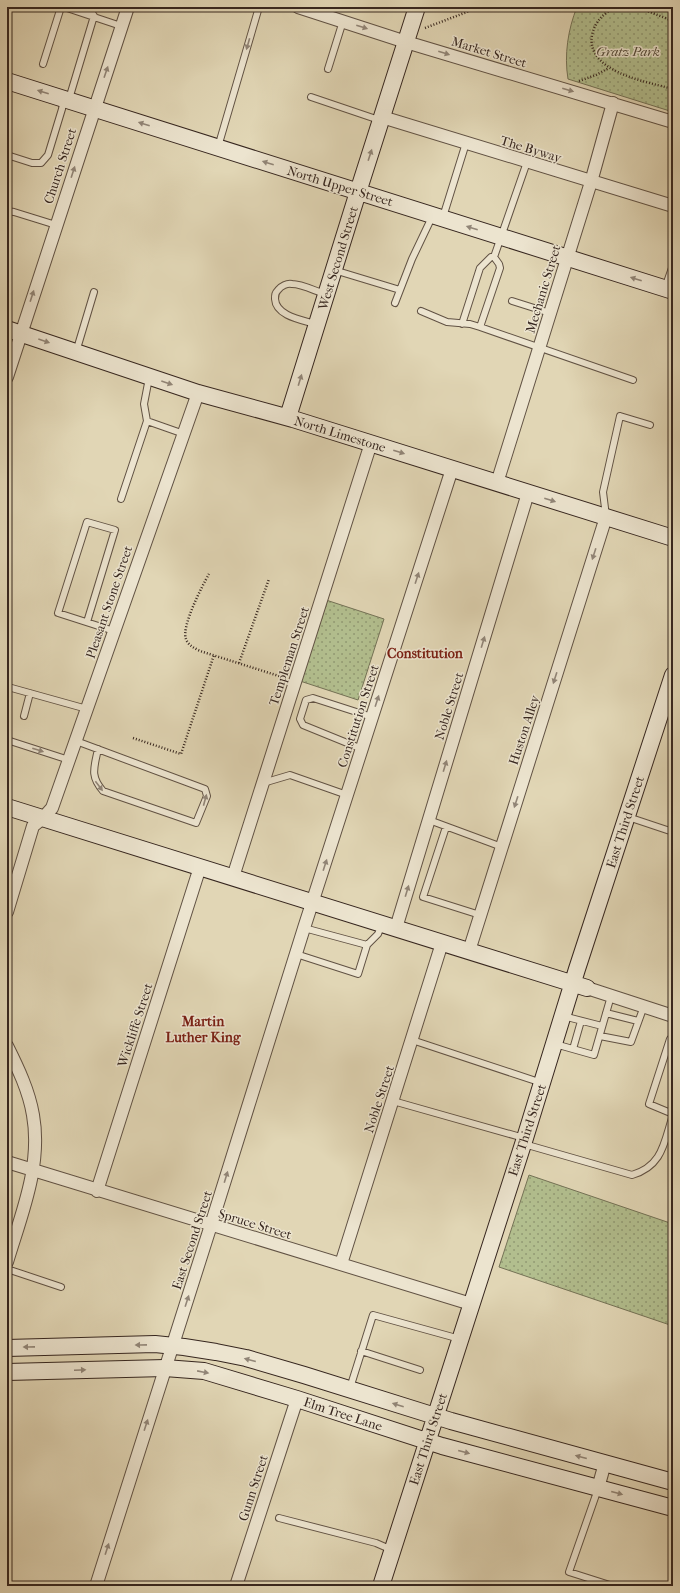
<svg xmlns="http://www.w3.org/2000/svg" width="680" height="1593" font-family="'IM FELL French Canon',serif">
<style>
.grass{fill:url(#grass-dots);stroke:#747256}
.lines{fill:none;stroke-linecap:round;stroke-linejoin:round}
.lane-casing{stroke:#615244;stroke-width:8}
.street-casing{stroke:#615244;stroke-width:14}
.secondary-casing{stroke:#36261f;stroke-width:18}
.path{stroke:#36261f;stroke-width:2.5;stroke-dasharray:1 2;stroke-linecap:butt}
.lane{stroke:#ece4cf;stroke-width:6}
.street{stroke:#ece4cf;stroke-width:12}
.secondary{stroke:#ece4cf;stroke-width:16}
.oneway{fill:#918577}
.labels{text-anchor:middle;dominant-baseline:central;stroke-width:3;stroke-linejoin:round;paint-order:stroke}
.park-label{font-size:13px;font-style:italic;fill:#554c3b;stroke:#ece4cf}
.street-label{font-size:13px;fill:#36261f;stroke:#ece4cf}
.neighbourhood-label{font-size:14px;font-weight:bold;fill:#7a1f14;stroke:#ece4cf}
</style>
<defs>
<pattern id="grass-dots" width="8" height="8" patternUnits="userSpaceOnUse"><rect width="8" height="8" fill="#b2be8e"/><path d="M2 2h.1M6 6h.1" fill="none" stroke="#929a73" stroke-width="1.8" stroke-linecap="round"/></pattern>
</defs>
<rect width="100%" height="100%" fill="#e1d6b5"/>
<filter id="stains"><feTurbulence type="fractalNoise" baseFrequency=".005" numOctaves="4"/><feColorMatrix values="0 0 0 0 .2 0 0 0 0 .09 0 0 0 0 .02 0 0 0 .5 -.17"/></filter>
<radialGradient id="worn" r=".72"><stop offset=".6" stop-color="#630" stop-opacity="0"/><stop offset="1" stop-color="#630" stop-opacity=".3"/></radialGradient>
<!-- grass -->
<path class="grass" d="M577,7H673V112L568,79C564,55 568,29 577,7Z
M326,600L384,619L358,700L300,681Z
M529,1175L673,1224V1326L499,1267Z"/>
<g class="lines">
<!-- lane casing -->
<g class="lane-casing">
<path id="lane" d="M64,7L121,26
M88,7L94,16
M43,64L61,7
M328,69L343,21
M311,97L379,120
M69,99L94,16
M218,147L259,7
M7,155L32,163H41L48,155L62,109L64,99
M527,162L494,257L499,264L500,268L480,327L633,380
M7,211L14,212L56,225
M443,217L466,143
M334,270L400,290
M665,288L673,265
M512,301L550,313
M395,303L412,259L432,217
M421,311L447,322L470,324L480,327
M315,324C302,320 276,316 275,299C275,295 275,293 278,290C281,286 287,283 292,284C302,284 315,291 325,294
M462,324L480,268L491,257H494
M76,352L94,292
M149,378L144,404L147,421L184,434
M121,499L147,421
M606,516L603,492L620,416L650,425
M87,622L115,530L87,522L58,613L114,631
M8,687L87,709
M24,716L30,693
M7,740L69,760
M76,741L205,789L207,796L196,823L103,791C90,776 94,768 98,749
M362,749L303,725L300,719L306,700L313,698L372,717
M263,783L290,775L347,795
M628,817L673,832
M429,820L502,847
M446,827L423,897L480,915
M367,945L378,934L382,924
M296,954L358,974L367,945L304,928
M606,1013L638,1021
M563,1016L602,1026
M600,1036L631,1042L644,1006
M670,1039L649,1104L673,1114
M412,1040L542,1083
M555,1044L594,1055L611,996
M573,1049L581,1021
M393,1101L524,1138
M524,1144L632,1175C663,1166 664,1142 673,1115
M7,1269L61,1287
M361,1351L420,1370
M350,1388L373,1315L460,1339
M598,1489L569,1572L613,1586
M279,1518L376,1543L392,1550"/>
</g>
<!-- street casing -->
<g class="street-casing">
<path id="street" d="M298,7L406,42L673,122
M382,117L673,206
M7,377L128,7
M497,483L591,182L613,103
M233,877L371,443
M7,912L33,826L43,818L52,808L198,393
M396,928L528,493
M469,951L606,517
M587,988L673,1016
M7,1046C18,1068 29,1091 33,1115C42,1166 21,1215 7,1262
M7,1162L471,1304
M97,1191L200,867
M341,1264L442,943
M598,1488L605,1463
M96,1586L211,1225L304,928L452,469
M236,1586L297,1399"/>
</g>
<!-- secondary casing -->
<g class="secondary-casing">
<path id="secondary" d="M7,81L673,291
M7,329L198,393L293,419L673,538
M288,417L358,192L417,7
M7,807L587,988
M7,1348L155,1344L184,1347L216,1352L246,1358L304,1375L451,1421L673,1482
M7,1372L165,1368L204,1371L297,1399L442,1446L673,1508
M381,1586L525,1138L577,969L673,675"/>
</g>
<!-- path -->
<path class="path" d="M616,7C604,13 595,21 592,35C586,71 643,81 669,88H673
M637,7L673,21
M425,28L480,7
M579,81L596,75L609,68
M209,574C202,586 181,627 186,639C188,645 194,648 200,651L282,677L283,675
M239,663L269,579
M133,738L181,754L214,655"/>
<!-- lane -->
<use href="#lane" class="lane"/>
<!-- street -->
<use href="#street" class="street"/>
<!-- secondary -->
<use href="#secondary" class="secondary"/>
</g>
<!-- one-way arrows -->
<defs><path id="oneway-solid" d="M-6-.8H1V-3.2L6.5 0L1 3.2V.8H-6Z"/></defs>
<g class="oneway">
<use href="#oneway-solid" transform="translate(362 27) rotate(18)"/>
<use href="#oneway-solid" transform="translate(248 44) rotate(106)"/>
<use href="#oneway-solid" transform="translate(444 53) rotate(17)"/>
<use href="#oneway-solid" transform="translate(106 72) rotate(-71)"/>
<use href="#oneway-solid" transform="translate(568 90) rotate(16)"/>
<use href="#oneway-solid" transform="translate(43 92) rotate(-163)"/>
<use href="#oneway-solid" transform="translate(144 124) rotate(-162)"/>
<use href="#oneway-solid" transform="translate(370 155) rotate(-72)"/>
<use href="#oneway-solid" transform="translate(268 163) rotate(-163)"/>
<use href="#oneway-solid" transform="translate(73 172) rotate(-72)"/>
<use href="#oneway-solid" transform="translate(472 228) rotate(-163)"/>
<use href="#oneway-solid" transform="translate(636 279) rotate(-162)"/>
<use href="#oneway-solid" transform="translate(32 296) rotate(-72)"/>
<use href="#oneway-solid" transform="translate(44 341) rotate(19)"/>
<use href="#oneway-solid" transform="translate(300 380) rotate(-73)"/>
<use href="#oneway-solid" transform="translate(167 383) rotate(19)"/>
<use href="#oneway-solid" transform="translate(399 452) rotate(17)"/>
<use href="#oneway-solid" transform="translate(550 500) rotate(18)"/>
<use href="#oneway-solid" transform="translate(594 554) rotate(108)"/>
<use href="#oneway-solid" transform="translate(417 578) rotate(-72)"/>
<use href="#oneway-solid" transform="translate(483 642) rotate(-73)"/>
<use href="#oneway-solid" transform="translate(555 678) rotate(108)"/>
<use href="#oneway-solid" transform="translate(377 701) rotate(-72)"/>
<use href="#oneway-solid" transform="translate(38 750) rotate(18)"/>
<use href="#oneway-solid" transform="translate(445 766) rotate(-73)"/>
<use href="#oneway-solid" transform="translate(99 786) rotate(53)"/>
<use href="#oneway-solid" transform="translate(205 800) rotate(-75)"/>
<use href="#oneway-solid" transform="translate(516 802) rotate(108)"/>
<use href="#oneway-solid" transform="translate(325 865) rotate(-72)"/>
<use href="#oneway-solid" transform="translate(407 891) rotate(-73)"/>
<use href="#oneway-solid" transform="translate(226 1177) rotate(-73)"/>
<use href="#oneway-solid" transform="translate(187 1301) rotate(-72)"/>
<use href="#oneway-solid" transform="translate(141 1345) rotate(179)"/>
<use href="#oneway-solid" transform="translate(29 1347) rotate(179)"/>
<use href="#oneway-solid" transform="translate(250 1360) rotate(-165)"/>
<use href="#oneway-solid" transform="translate(80 1370) rotate(-2)"/>
<use href="#oneway-solid" transform="translate(203 1372) rotate(11)"/>
<use href="#oneway-solid" transform="translate(398 1405) rotate(-162)"/>
<use href="#oneway-solid" transform="translate(146 1425) rotate(-72)"/>
<use href="#oneway-solid" transform="translate(464 1452) rotate(15)"/>
<use href="#oneway-solid" transform="translate(581 1457) rotate(-165)"/>
<use href="#oneway-solid" transform="translate(617 1493) rotate(15)"/>
<use href="#oneway-solid" transform="translate(107 1549) rotate(-72)"/>
</g>
<g class="labels">
<!-- park labels -->
<g class="park-label">
<text x="628" y="51">Gratz Park</text>
</g>
<!-- street labels -->
<g class="street-label">
<text transform="translate(489 52) rotate(17)">Market Street</text>
<text transform="translate(531 149) rotate(17)">The Byway</text>
<text transform="translate(60 166) rotate(-72)">Church Street</text>
<text transform="translate(340 186) rotate(17)">North Upper Street</text>
<text transform="translate(338 258) rotate(-73)">West Second Street</text>
<text transform="translate(543 289) rotate(-73)">Mechanic Street</text>
<text transform="translate(340 434) rotate(17)">North Limestone</text>
<text transform="translate(109 602) rotate(-71)">Pleasant Stone Street</text>
<text transform="translate(289 656) rotate(-72)">Templeman Street</text>
<text transform="translate(449 706) rotate(-73)">Noble Street</text>
<text transform="translate(358 716) rotate(-72)">Constitution Street</text>
<text transform="translate(524 730) rotate(-72)">Huston Alley</text>
<text transform="translate(625 822) rotate(-72)">East Third Street</text>
<text transform="translate(135 1025) rotate(-72)">Wickliffe Street</text>
<text transform="translate(379 1099) rotate(-72)">Noble Street</text>
<text transform="translate(527 1130) rotate(-72)">East Third Street</text>
<text transform="translate(255 1224) rotate(17)">Spruce Street</text>
<text transform="translate(192 1240) rotate(-72)">East Second Street</text>
<text transform="translate(343 1414) rotate(18)">Elm Tree Lane</text>
<text transform="translate(428 1439) rotate(-72)">East Third Street</text>
<text transform="translate(253 1488) rotate(-72)">Gunn Street</text>
</g>
<!-- neighbourhood labels -->
<g class="neighbourhood-label">
<text x="425" y="653">Constitution</text>
<text x="203" y="1021">Martin<tspan x="203" dy="16">Luther King</tspan></text>
</g>
</g>
<!-- margin -->
<rect width="680" height="1593" fill="none" stroke="#e1d6b5" stroke-width="24"/>
<rect x="8" y="8" width="664" height="1577" fill="none" stroke="#36261f" stroke-width="2"/>
<rect x="12" y="12" width="656" height="1569" fill="none" stroke="#36261f"/>
<rect width="100%" height="100%" filter="url(#stains)"/>
<rect width="100%" height="100%" fill="url(#worn)"/>
</svg>
